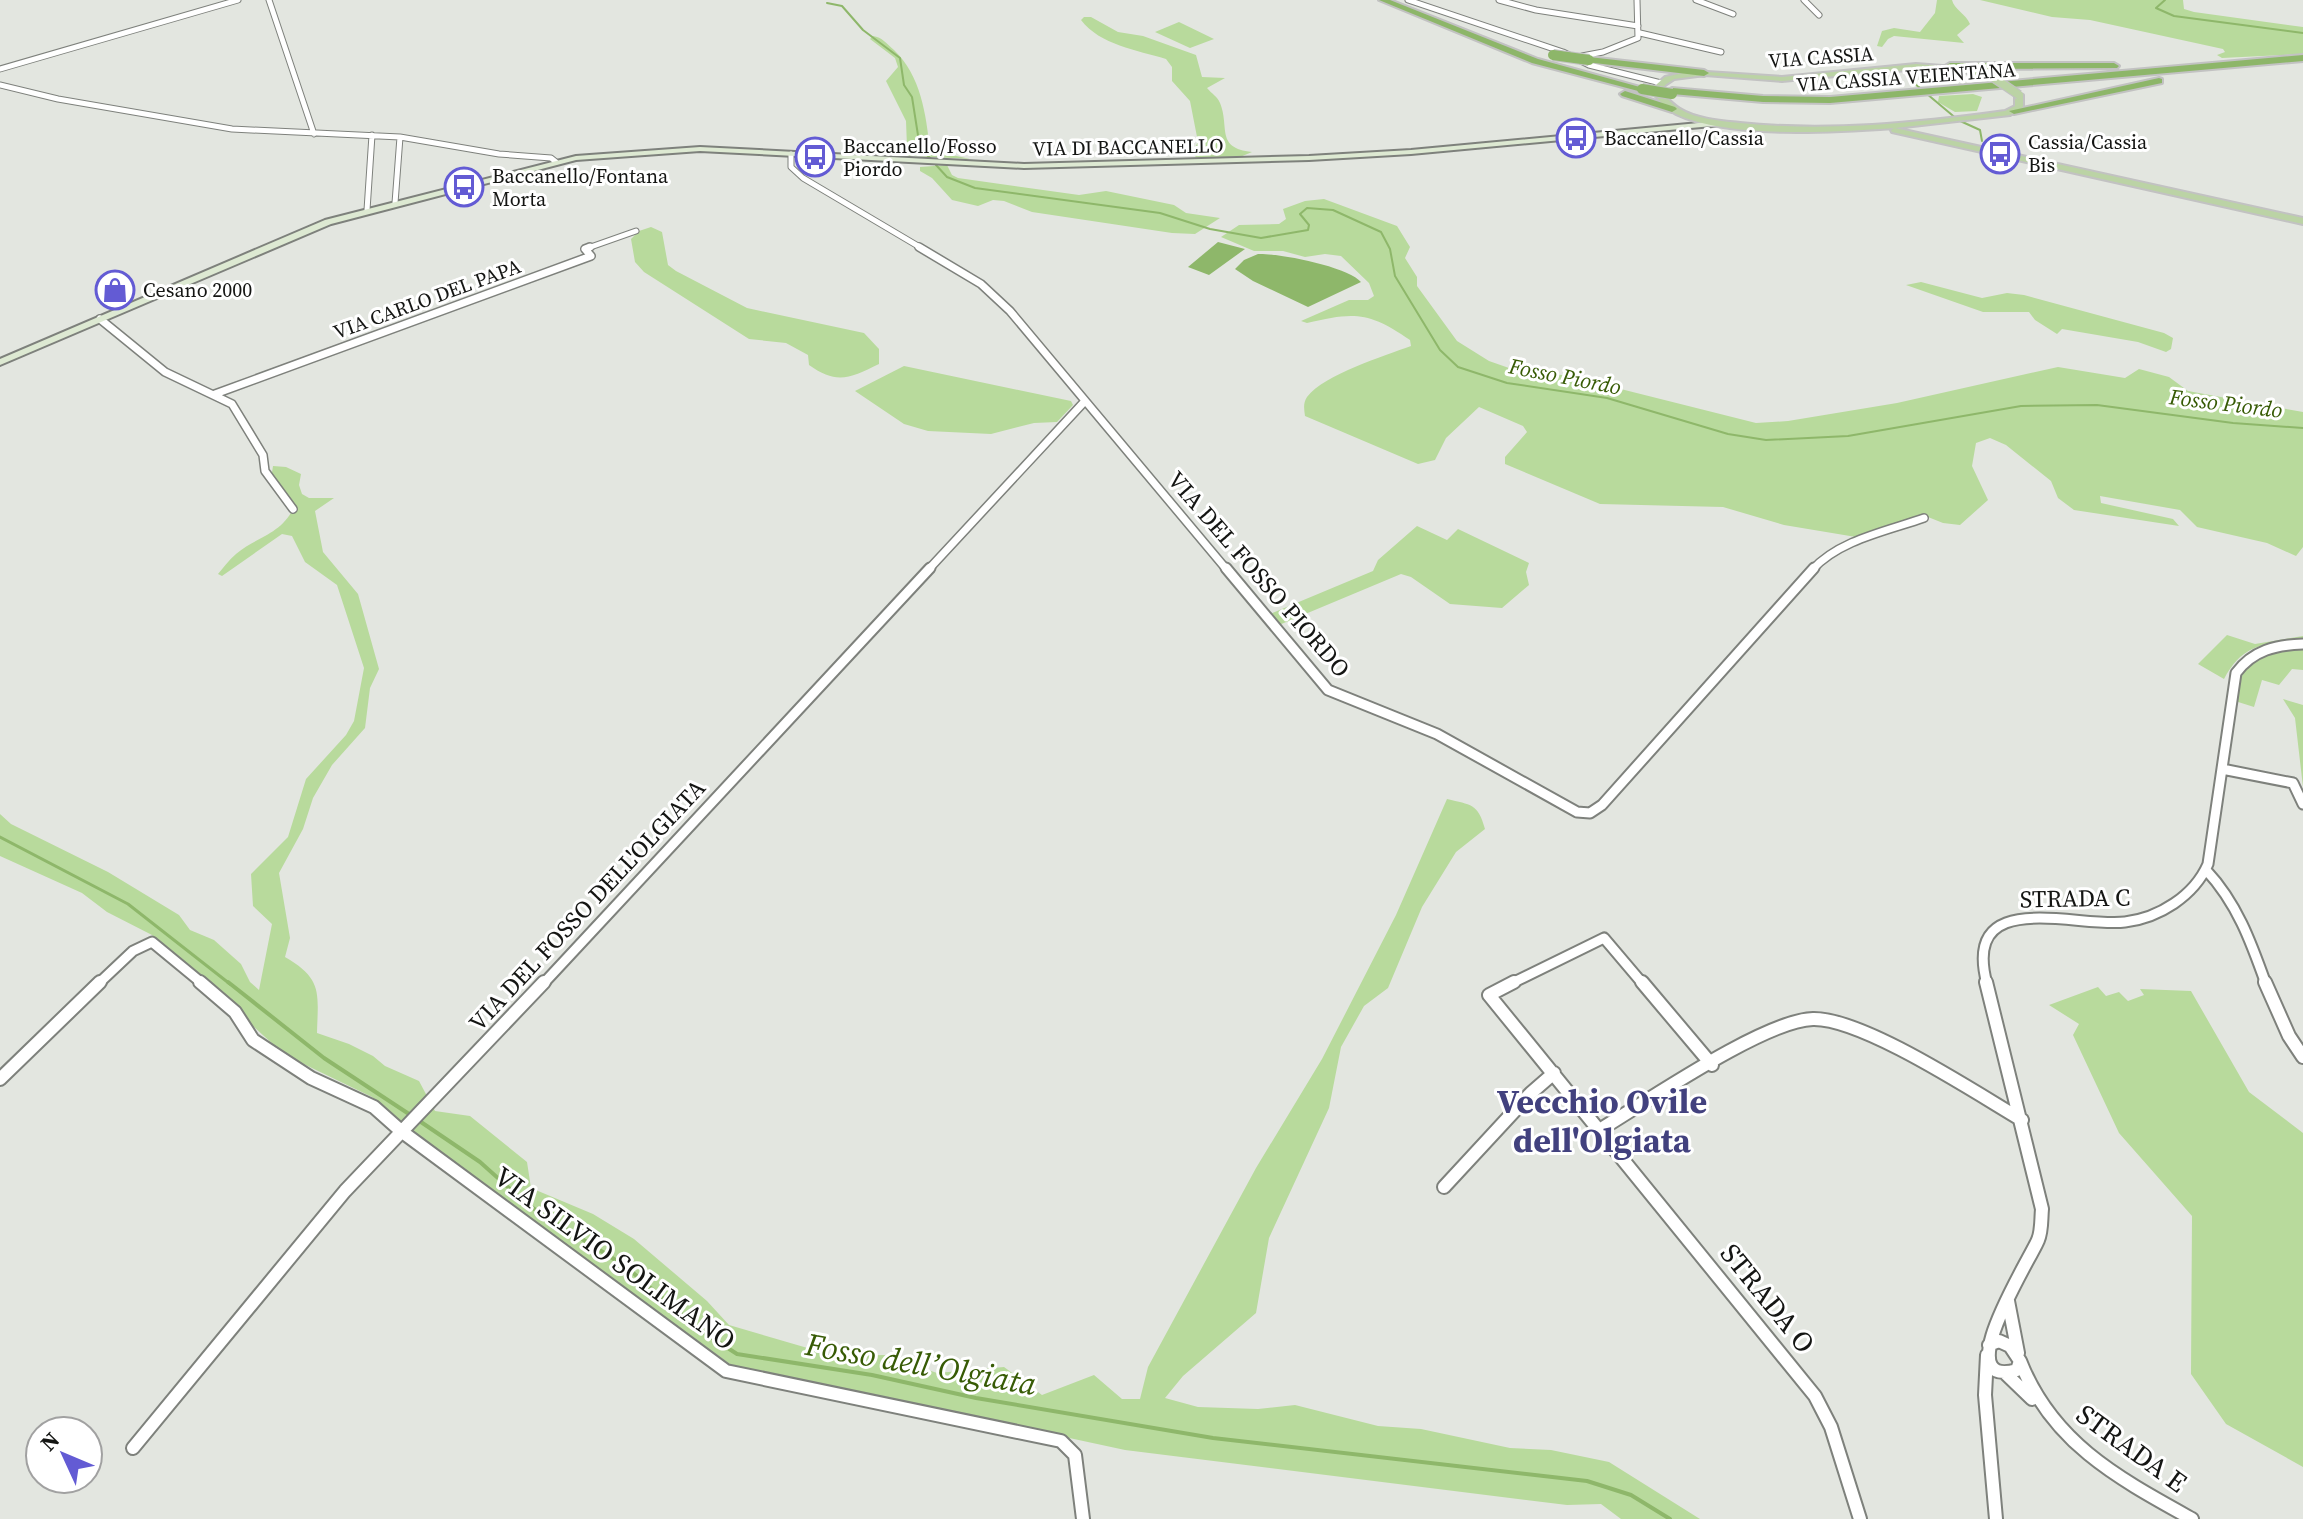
<svg xmlns="http://www.w3.org/2000/svg" width="2303" height="1519" font-family="'Source Serif 4',serif">
<style>
.green{fill:#b8da9c}
.water{fill:#8eb76a}
.lines{fill:none;stroke-linecap:round;stroke-linejoin:round}
.stream-far2{stroke:#8eb76a;stroke-width:2}
.stream-far1{stroke:#8eb76a;stroke-width:3}
.stream{stroke:#8eb76a;stroke-width:4}
.street-far3-casing{stroke:#7e817c;stroke-width:7}
.street-far2-casing{stroke:#7e817c;stroke-width:10}
.street-far1-casing{stroke:#7e817c;stroke-width:13}
.street-casing{stroke:#7e817c;stroke-width:16}
.secondary-casing{stroke:#7e817c;stroke-width:4}
.primary-casing{stroke:#c2c2c2;stroke-width:4}
.highway-casing{stroke:#c2c2c2;stroke-width:4}
.street-far3{stroke:#fff;stroke-width:5}
.street-far2{stroke:#fff;stroke-width:7}
.street-far1{stroke:#fff;stroke-width:9}
.street{stroke:#fff;stroke-width:12}
.secondary{fill:#dde9d2;fill-rule:evenodd}
.primary{fill:#bbd3a5;fill-rule:evenodd}
.highway{fill:#8db669;fill-rule:evenodd}
.primary-bridge-casing{stroke:#c2c2c2;stroke-width:10;stroke-linecap:butt}
.highway-bridge-casing{stroke:#c2c2c2;stroke-width:12;stroke-linecap:butt}
.primary-bridge{stroke:#bbd3a5;stroke-width:8}
.highway-bridge{stroke:#8db669;stroke-width:10}
.labels{text-anchor:middle;dominant-baseline:central;stroke-width:6;stroke-linejoin:round;paint-order:stroke}
.far-street-label{font-size:20px;fill:#141513;stroke:#fff}
.far-poi-label{font-size:20px;fill:#141513;stroke:#fff;text-anchor:start}
.far-water-label{font-size:22px;font-style:italic;fill:#375b05;stroke:#fff}
.street-label{font-size:24px;fill:#141513;stroke:#fff}
.near-street-label{font-size:28px;fill:#141513;stroke:#fff}
.near-water-label{font-size:32px;font-style:italic;fill:#375b05;stroke:#fff}
.near-quarter-label{font-size:34px;font-weight:bold;fill:#42417e;stroke:#fff}
</style>
<rect width="100%" height="100%" fill="#e3e6e0"/>
<!-- green -->
<path class="green" d="M1937,0H1952C1954,9 1966,14 1970,24L1957,35L1964,43L1894,36L1888,39L1882,47L1877,46L1882,31L1894,28L1920,32L1935,13Z
M1980,0H2183L2184,9L2194,12L2303,27V54L2222,58L2217,55L2225,52L2223,49L2090,20L2052,17Z
M1084,17H1091L1118,32L1143,36L1196,55L1202,77L1225,78L1207,88C1212,94 1217,96 1220,103C1230,127 1215,148 1252,152L1240,157H1196L1192,153L1198,142L1190,101L1172,81V67L1166,59C1137,50 1100,45 1081,20Z
M1179,22L1214,39L1190,48L1155,32Z
M873,36C882,37 887,44 894,50C921,76 926,114 930,150L970,159L897,155L907,147L906,121L886,81L898,67L895,58L870,39Z
M1973,94L1982,97L1977,111L1955,112L1938,102L1939,96Z
M947,165L952,175L958,178L1079,195L1106,191L1174,205L1186,213L1220,218L1195,234L1172,233L1032,212L1004,201L993,200L978,206L952,200L932,178L920,171V167Z
M1324,199L1397,226L1410,247L1405,258L1417,277V286L1457,341L1489,361L1509,368L1569,376L1756,423L1788,421L1897,403L2058,367L2125,378L2139,369L2169,377L2188,391L2303,412V547L2296,556L2267,543L2197,527L2180,510L2100,496L2101,503L2173,519L2179,526L2074,510L2058,498L2051,481L2006,445L1990,438L1976,443L1972,466L1988,500L1960,525L1943,523L1923,515L1856,537L1784,525L1723,507L1600,504L1505,464V457L1527,432L1523,426L1479,407L1446,438L1435,460L1418,464L1305,416C1304,409 1303,403 1307,397C1325,374 1384,356 1411,346L1410,340C1369,311 1353,312 1307,323L1301,321L1349,300H1368L1374,296L1369,283L1341,256L1325,254L1305,257L1283,251H1254L1221,237L1239,225L1279,224L1286,219L1283,209L1305,201Z
M651,227L662,232L668,265L676,271L747,308L864,333L879,349V364C850,378 837,385 809,365L808,355L786,343L749,339L644,272L635,262L631,239L639,231Z
M1921,282L1982,298L2007,293L2024,295L2164,333L2173,338L2171,349L2166,352L2138,342L2062,329L2057,334L2035,320L2029,312H1983L1906,285Z
M904,366L1071,401L1073,405L1057,422L1034,423L991,434L928,431L904,424L855,391Z
M273,466L286,467L301,474L299,485L302,494L309,498H334L315,511L323,552L358,594L379,669L370,688L365,728L332,765L313,798L303,829L279,873L290,938L285,957C323,979 318,993 317,1033L349,1044L373,1056L385,1066L419,1081L435,1111L470,1116L527,1162L531,1188L593,1214L634,1239L707,1301L729,1325L835,1356L885,1355L937,1373L1004,1367L1042,1395L1094,1375L1122,1399H1140L1148,1367L1256,1168L1322,1059L1396,915L1447,799C1471,805 1478,803 1485,829L1456,852L1422,907L1388,988L1364,1006L1341,1047L1329,1108L1269,1238L1256,1313L1183,1376L1165,1398L1198,1407L1258,1409L1295,1405L1378,1426L1421,1429L1510,1448L1551,1450L1609,1462L1700,1519H1621L1601,1504L1567,1505L1125,1450L731,1365L410,1131L372,1097L285,1055L152,935L107,912L82,893L0,856V814L11,824L108,872L179,915L190,930L214,940L241,964L250,982L259,990L272,924L253,906L251,874L288,837L306,779L346,735L354,721L364,668L337,585L305,562L292,536L282,534L222,576L218,574C223,568 229,560 236,554C256,537 280,535 293,509L271,479Z
M1417,526L1447,540L1458,529L1529,563L1526,572L1529,585L1502,608L1450,604L1411,577L1401,574L1279,625L1270,614L1373,571L1378,560Z
M2227,635L2255,644L2303,636V642C2265,643 2243,643 2224,679L2198,664Z
M2303,648V670L2292,669L2279,685L2262,680L2254,707L2235,701C2242,655 2262,654 2303,648Z
M2283,699L2303,705V787L2295,718Z
M2098,987L2106,996L2119,992L2128,1001L2144,995L2140,989L2191,991L2249,1092L2303,1133V1467L2226,1424L2191,1374L2192,1216L2119,1133L2073,1035L2079,1024L2049,1005Z"/>
<!-- water -->
<path class="water" d="M1218,242L1245,249L1209,275L1188,267Z
M1258,254C1279,253 1349,267 1361,282L1308,307L1253,281L1235,269L1244,260Z"/>
<g class="lines">
<!-- stream-far2 -->
<path class="stream-far2" d="M2165,0L2156,8L2174,16L2303,33
M827,3L842,6L863,30L900,58L904,85L912,97L920,148L931,159
M1908,78L1958,120L1980,130L1982,141
M936,165L947,177L975,188L1160,213L1210,229L1261,238L1308,230L1309,225L1300,214L1307,208L1333,210L1381,232L1390,249L1395,276L1440,350L1458,367L1507,383L1607,398L1728,434L1766,440L1848,436L2021,406L2097,405L2233,423L2303,428"/>
<!-- stream-far1 -->
<path class="stream-far1" d="M0,837L128,904L230,984"/>
<!-- stream -->
<path class="stream" d="M228,982L324,1058L412,1116
M418,1120L480,1162L528,1205L625,1266L700,1330L737,1354L872,1375L976,1398L1213,1438L1587,1481L1631,1495L1670,1519"/>
<!-- street-far3 casing -->
<g class="street-far3-casing">
<path id="street-far3" d="M269,0L314,134
M1408,0L1563,52L1589,65L1661,83
M1499,0L1536,10L1638,26
M1696,0L1733,14
M1804,0L1819,15
M1640,33L1721,52
M1582,56L1603,52L1638,38L1637,0
M0,69L238,0
M0,85L58,99L232,129L400,137L499,154L551,158L556,162
M791,154V167L803,178L923,249
M395,203L400,137
M367,210L372,135
M585,249L636,231"/>
</g>
<!-- street-far2 casing -->
<g class="street-far2-casing">
<path id="street-far2" d="M919,247L981,284L1010,311L1227,570
M100,319L165,372L232,404L263,455L265,471L293,509
M215,394L591,256L585,249L590,247
M928,570L1085,401
M1812,570C1839,540 1887,531 1924,518"/>
</g>
<!-- street-far1 casing -->
<g class="street-far1-casing">
<path id="street-far1" d="M1226,568L1328,690L1437,734L1577,812L1590,813L1602,805L1814,568
M2222,769L2293,783L2303,804
M2206,870C2237,903 2251,942 2266,984
M98,984L133,951L152,942L203,984
M543,984L930,568
M1510,984L1604,938L1643,984
M1987,984C1961,886 2075,928 2125,922C2159,918 2194,896 2208,864L2236,673C2253,650 2276,645 2303,644"/>
</g>
<!-- street casing -->
<g class="street-casing">
<path id="street" d="M200,982L235,1012L253,1040L311,1078L374,1107L401,1131L726,1371L1061,1441L1075,1455L1083,1519
M1514,982L1489,995L1815,1396L1831,1427L1860,1519
M1642,982L1712,1065
M1986,982L2042,1209C2041,1219 2042,1231 2038,1240C2031,1258 1946,1390 2017,1370L2020,1361L2010,1346L1999,1341L1989,1345
M2265,982L2289,1036L2303,1057
M0,1079L100,982
M1601,1129C1646,1102 1765,1020 1813,1019C1863,1018 1976,1093 2022,1120
M1444,1187L1531,1093L1554,1073
M2008,1301L2018,1353
M1987,1355L1985,1395L1996,1519
M2020,1361C2052,1443 2118,1478 2192,1519
M2005,1373L2032,1399
M133,1448L345,1191L544,982"/>
</g>
<!-- secondary casing -->
<g class="secondary-casing">
<path id="secondary" d="M1720,121L1724,123L1723,125L1411,154L1309,160L1024,168L700,151L576,160L331,224L0,365V359L325,220L576,156L700,147L1024,164L1309,156L1411,150Z"/>
</g>
<!-- primary casing -->
<g class="primary-casing">
<path id="primary" d="M1916,64L1969,68L1998,78L1994,80L1968,73L1942,69L1889,71L1782,81L1705,75L1674,79L1665,85L1661,92C1667,98 1673,105 1680,109C1696,119 1721,121 1740,123C1827,132 1918,123 2005,111L2015,106V95L2019,93L2023,95V107L2010,115L1895,128L2303,218V224L1892,132L1891,130L1894,128C1837,132 1728,139 1676,114C1668,110 1659,100 1653,93L1657,84L1665,77L1692,71L1782,77Z"/>
</g>
<!-- highway casing -->
<g class="highway-casing">
<path id="highway" d="M1379,0H1390L1538,59L1647,89L1642,92L1532,63Z
M2303,55V61L1830,103L1763,102L1672,94L1667,91L1672,88L1763,96L1830,97Z
M1589,57L1704,70L1709,73L1704,76L1586,62L1584,60Z
M2114,63L2119,66L2117,68L1950,69L1945,66L1950,63Z
M2159,78L2162,79V83L2014,114L2009,111Z
M1625,91L1675,107L1677,109L1672,112L1622,96L1620,94Z"/>
</g>
<!-- street-far3 -->
<use href="#street-far3" class="street-far3"/>
<!-- street-far2 -->
<use href="#street-far2" class="street-far2"/>
<!-- street-far1 -->
<use href="#street-far1" class="street-far1"/>
<!-- street -->
<use href="#street" class="street"/>
<!-- secondary -->
<use href="#secondary" class="secondary"/>
<!-- primary -->
<use href="#primary" class="primary"/>
<!-- highway -->
<use href="#highway" class="highway"/>
<!-- primary-bridge casing -->
<g class="primary-bridge-casing">
<path id="primary-bridge" d="M1994,78L2019,95"/>
</g>
<!-- highway-bridge casing -->
<g class="highway-bridge-casing">
<path id="highway-bridge" d="M1553,55L1589,60
M1642,89L1672,94"/>
</g>
<!-- primary-bridge -->
<use href="#primary-bridge" class="primary-bridge"/>
<!-- highway-bridge -->
<use href="#highway-bridge" class="highway-bridge"/>
</g>
<!-- icons -->
<defs>
<g id="bus-ring" transform="scale(2)"><circle r="9.5" fill="#fff" stroke="#635bd4" stroke-width="1.5"/><path d="M-5-6H5V4H4V6H2V4H-2V6H-4V4H-5ZM-3.5-4V0h7V-4ZM-3.5 1.2v1.5H-2V1.2ZM2 1.2v1.5H3.5V1.2Z" fill="#635bd4"/></g>
<g id="shop-ring" transform="scale(2)"><circle r="9.5" fill="#fff" stroke="#635bd4" stroke-width="1.5"/><path d="M-5-2.5h2.3a2.7 3.5 0 0 1 5.4 0H5L5.5 6h-11ZM-1.5-2.5h3a1.5 2.3 0 0 0-3 0Z" fill="#635bd4"/></g>
</defs>
<g fill-rule="evenodd">
<use href="#bus-ring" x="1576" y="138"/>
<use href="#bus-ring" x="2000" y="154"/>
<use href="#bus-ring" x="815" y="157"/>
<use href="#bus-ring" x="464" y="187"/>
<use href="#shop-ring" x="115" y="290"/>
</g>
<g class="labels">
<!-- far-street labels -->
<g class="far-street-label">
<text transform="translate(1821 57) rotate(-4)">VIA CASSIA</text>
<text transform="translate(1906 77) rotate(-4)">VIA CASSIA VEIENTANA</text>
<text transform="translate(1128 147) rotate(-1)">VIA DI BACCANELLO</text>
<text transform="translate(427 299) rotate(-20)">VIA CARLO DEL PAPA</text>
</g>
<!-- far-poi labels -->
<g class="far-poi-label">
<text x="1604" y="138">Baccanello/Cassia</text>
<text x="2028" y="142">Cassia/Cassia<tspan x="2028" dy="23">Bis</tspan></text>
<text x="843" y="146">Baccanello/Fosso<tspan x="843" dy="23">Piordo</tspan></text>
<text x="492" y="176">Baccanello/Fontana<tspan x="492" dy="23">Morta</tspan></text>
<text x="143" y="290">Cesano 2000</text>
</g>
<!-- far-water labels -->
<g class="far-water-label">
<text transform="translate(1565 376) rotate(11)">Fosso Piordo</text>
<text transform="translate(2226 403) rotate(7)">Fosso Piordo</text>
</g>
<!-- street labels -->
<g class="street-label">
<text transform="translate(1259 574) rotate(49)">VIA DEL FOSSO PIORDO</text>
<text transform="translate(2075 898) rotate(-1)">STRADA C</text>
<text transform="translate(587 905) rotate(-47)">VIA DEL FOSSO DELL'OLGIATA</text>
</g>
<!-- near-street labels -->
<g class="near-street-label">
<text transform="translate(615 1258) rotate(36)">VIA SILVIO SOLIMANO</text>
<text transform="translate(1768 1298) rotate(51)">STRADA O</text>
<text transform="translate(2132 1448) rotate(36)">STRADA E</text>
</g>
<!-- near-water labels -->
<g class="near-water-label">
<text transform="translate(921 1364) rotate(10)">Fosso dell’Olgiata</text>
</g>
<!-- near-quarter labels -->
<g class="near-quarter-label">
<text x="1602" y="1101">Vecchio Ovile<tspan x="1602" dy="39">dell'Olgiata</tspan></text>
</g>
</g>
<!-- north arrow -->
<g transform="translate(64 1455) rotate(314)"><circle r="38" fill="#ffffff" stroke="#a1a1a1" stroke-width="2"/>
<path d="M0-6L14 30L0 20L-14 30Z" fill="#635bd4"/>
<text y="-12" font-size="22" font-weight="bold" text-anchor="middle" fill="#141513">N</text>
</g>
</svg>
